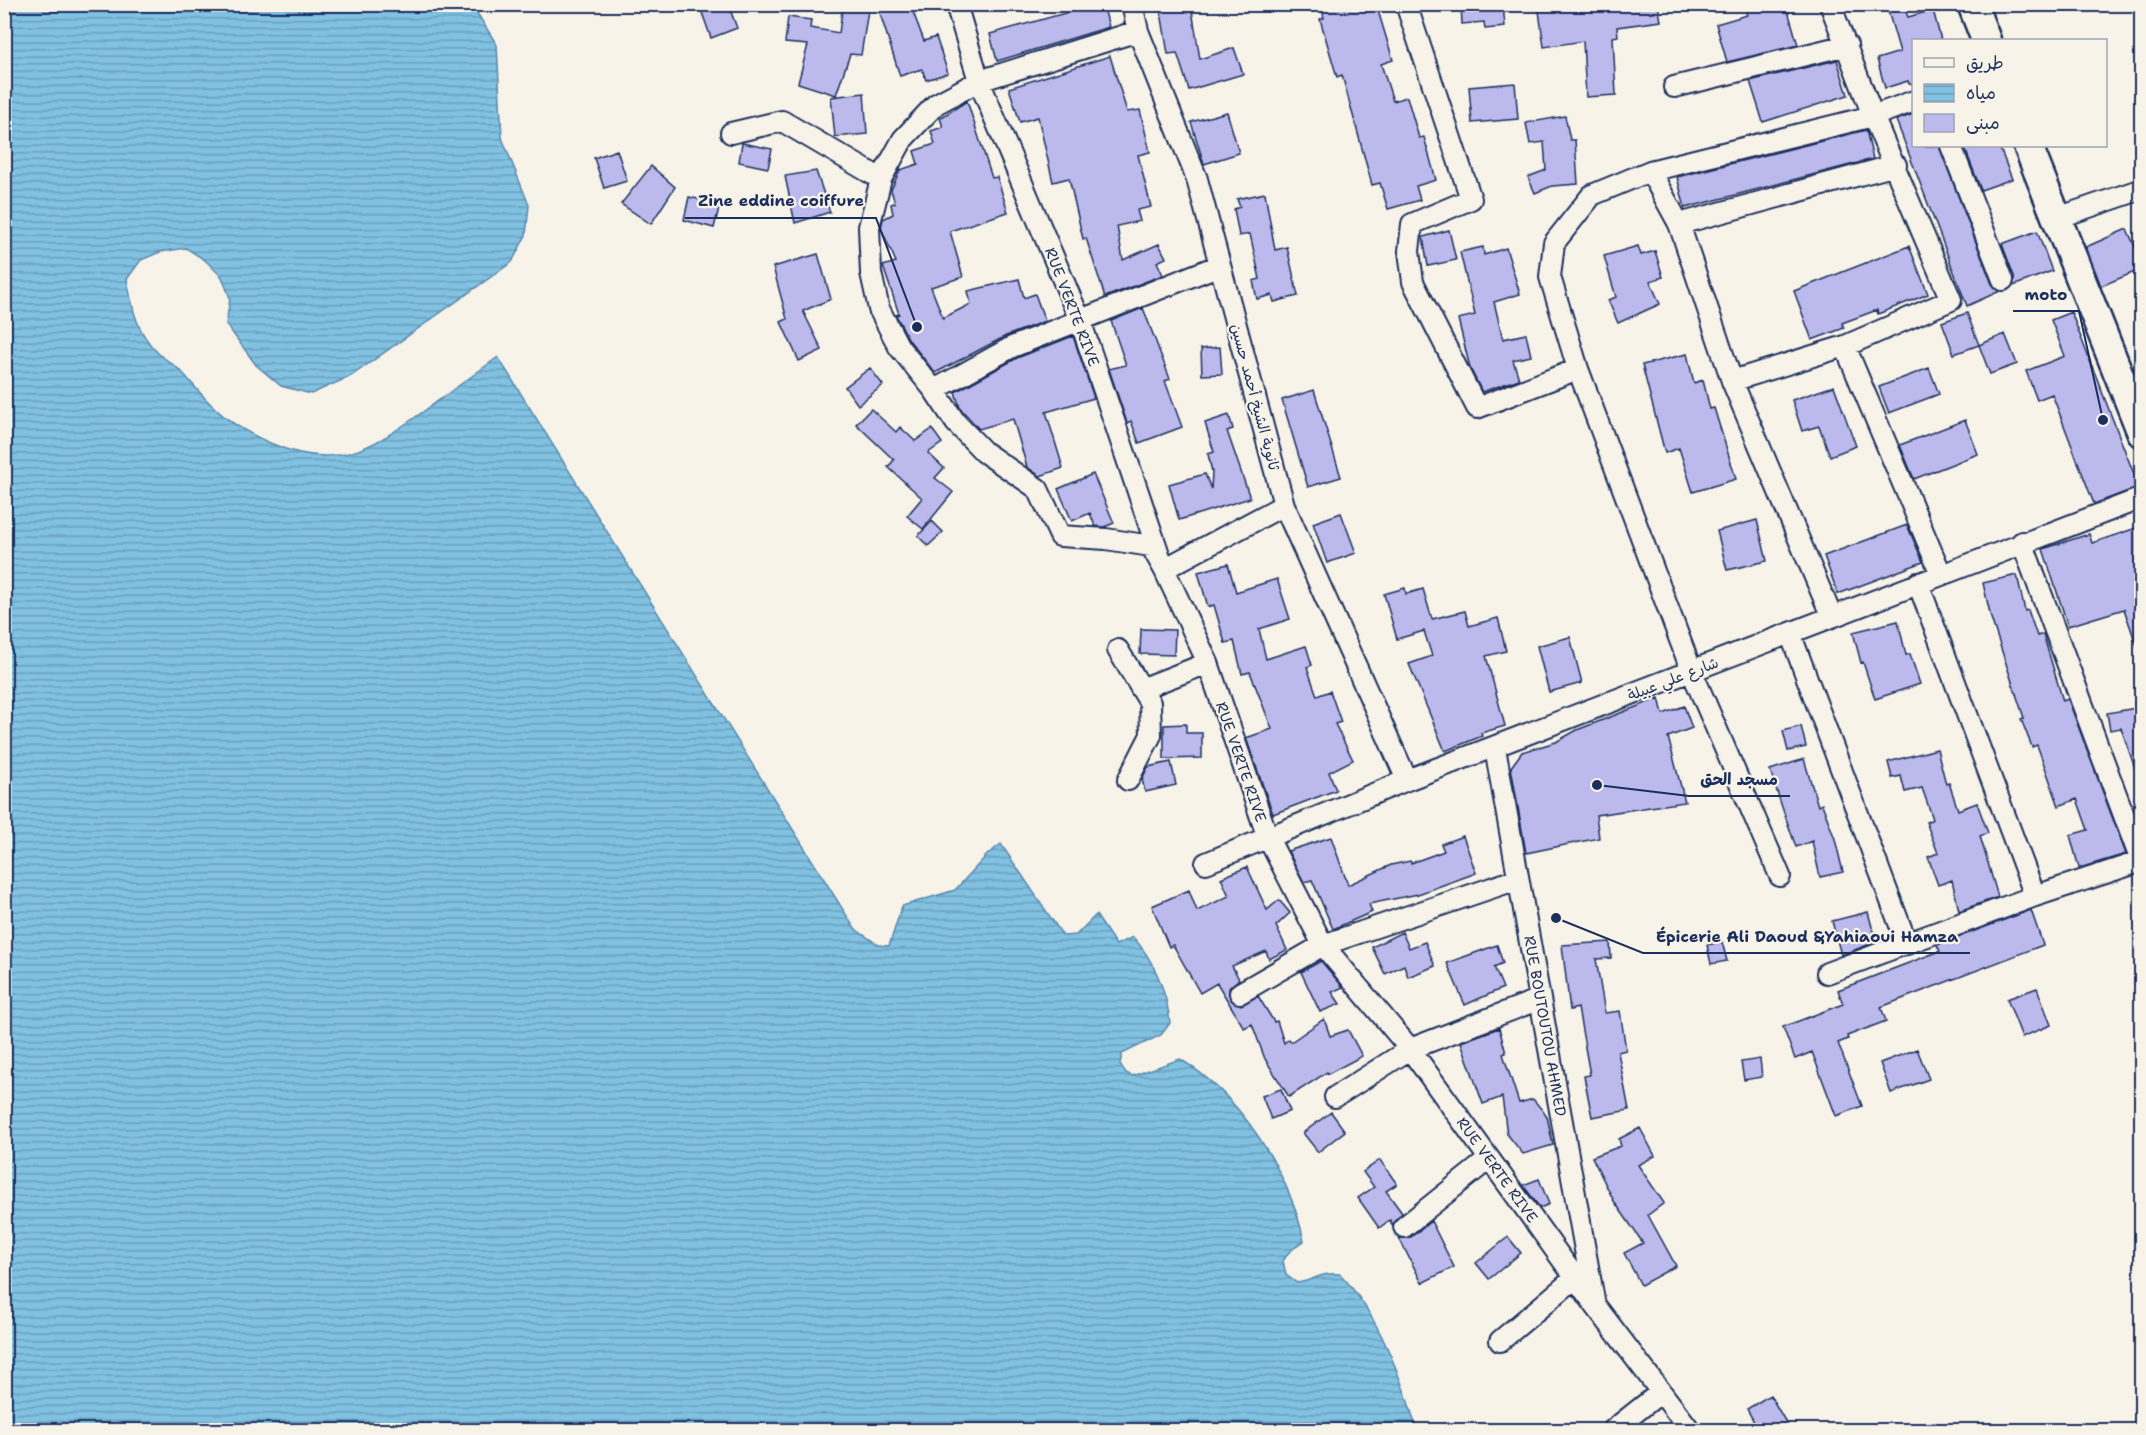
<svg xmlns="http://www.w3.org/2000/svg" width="2146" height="1435" font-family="'Shantell Sans','Playpen Sans Arabic',sans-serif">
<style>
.water{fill:url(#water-rules);stroke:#5887ad;stroke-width:1.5}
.building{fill:#bcbaec;stroke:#1b2f5e;stroke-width:1.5}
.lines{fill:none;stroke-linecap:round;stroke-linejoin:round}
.street-casing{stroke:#1b2f5e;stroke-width:24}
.secondary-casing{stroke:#1b2f5e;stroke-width:33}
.street{stroke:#f7f3e8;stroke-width:20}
.secondary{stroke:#f7f3e8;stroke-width:28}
.labels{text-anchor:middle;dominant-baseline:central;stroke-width:4.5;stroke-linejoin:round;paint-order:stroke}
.street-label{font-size:15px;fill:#1b2f5e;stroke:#f7f3e8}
.leader{fill:none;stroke:#1b2f5e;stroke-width:2}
.callout-dot{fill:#1b2f5e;stroke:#f7f3e8;stroke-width:2}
.callout-label{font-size:16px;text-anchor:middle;font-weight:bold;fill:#1b2f5e;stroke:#f7f3e8;stroke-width:4.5;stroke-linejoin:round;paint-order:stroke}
</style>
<defs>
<pattern id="water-rules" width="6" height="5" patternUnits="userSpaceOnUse" patternTransform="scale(1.5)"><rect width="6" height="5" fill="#81c2e2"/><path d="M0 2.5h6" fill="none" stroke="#699eba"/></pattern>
</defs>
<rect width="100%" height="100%" fill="#f7f3e8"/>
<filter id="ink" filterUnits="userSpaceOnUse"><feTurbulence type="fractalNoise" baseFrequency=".0167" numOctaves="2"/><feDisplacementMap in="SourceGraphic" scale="12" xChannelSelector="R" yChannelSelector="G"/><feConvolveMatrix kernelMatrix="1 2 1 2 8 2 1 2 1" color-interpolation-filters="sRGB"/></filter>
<g filter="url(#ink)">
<!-- water -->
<path class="water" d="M5,4L472,5L497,45L502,138L529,205L526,235L512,262L351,376L311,394L281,386L256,365L226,324L230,298L222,277L205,260L186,248L160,252L141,260L127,279C132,307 136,332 158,353C169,363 177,365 188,379C215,411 231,426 270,443C335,472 371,449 424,411C449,393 473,375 498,357L855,929L879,945L889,946L902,906L955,890L987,855L1001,844L1063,936L1076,935L1096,915L1116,945L1133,937C1154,960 1167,992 1170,1023L1161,1035L1122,1054L1120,1064L1126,1073L1132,1076L1180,1059C1241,1096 1289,1172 1304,1241L1289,1252L1283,1261L1286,1275L1297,1283C1316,1280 1320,1272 1340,1274C1379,1315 1401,1378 1417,1430H5Z"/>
<!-- building -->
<path class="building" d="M699,4H728L737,28L711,38Z
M843,4H869L861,55L850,54L836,95L798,83L808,45L785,43L788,17L811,20L810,28L839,33Z
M877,4H910L924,41L936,37L948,73L926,80L922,69L900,76Z
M1074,4H1103L1109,27L997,61L990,34L1076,10Z
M1169,4H1191L1200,59L1234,48L1243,74L1189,90L1177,53L1168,54L1160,6Z
M1321,4H1376L1393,60L1381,64L1393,101L1407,97L1419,138L1424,137L1436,180L1416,186L1420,200L1388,209L1380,183L1372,185L1342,75L1337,77L1320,19L1324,18Z
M1461,4H1503L1505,27L1485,29L1484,22L1462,24Z
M1538,4H1658L1661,21L1617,27L1618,36L1613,37L1616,95L1586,97L1583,41L1544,47Z
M1744,4H1786L1798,45L1727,62L1716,24L1747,15Z
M1886,4H1903L1908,17L1933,10L1941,40H1914V84H1909L1908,81L1885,88L1877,59L1900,52Z
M1110,56L1127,112L1140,110L1150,152L1138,155L1151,207L1137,210L1140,221L1117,226L1123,260L1159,244L1166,258L1157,262L1163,275L1105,297L1086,238L1083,239L1069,178L1053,182L1038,117L1020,122L1009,88Z
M1837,60L1848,95L1763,122L1750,81Z
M1515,83L1518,119L1472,123L1469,87Z
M864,93L867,134L835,137L831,97Z
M967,101L992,178L997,177L1008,212L950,231L963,277L931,287L943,318L971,304L968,291L1019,279L1024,298L1035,294L1045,321L1006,336L935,373L909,340L896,315L899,314L883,266L896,262L881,228L883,219L893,214L891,204L895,203L891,190L900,170L918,164L914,151L935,144L931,131L943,127L940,118Z
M1227,112L1239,153L1204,164L1191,122Z
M1914,114V146H1939L1992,284L2000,291L1967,306L1896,120Z
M1565,116L1570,140H1575L1578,184L1552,186L1535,193L1528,177L1546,170L1544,142L1530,144L1526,123Z
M1866,130L1873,159L1685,208L1677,177Z
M742,143L772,149L768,168L739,162Z
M1964,146H1999L2012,179L1981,190Z
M617,150L627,181L604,188L594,158Z
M651,166L675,187L651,224L621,204Z
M816,171L830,212L795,223L785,176Z
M1265,193L1275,250L1287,247L1298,296L1274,302L1272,295L1257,299L1253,281L1260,279L1250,234L1239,236L1234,209L1240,207L1237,199Z
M689,197L720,204L714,228L684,220Z
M2127,229L2142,262V269L2101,286L2086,247Z
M1449,230L1456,260L1428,266L1423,237Z
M2037,231L2052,271L2013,286L2014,276L2002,244Z
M1638,246L1641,255L1655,251L1663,277L1650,281L1660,304L1618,323L1608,300L1616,297L1604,256Z
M1909,246L1928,294L1878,314L1877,310L1842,323L1844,328L1812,340L1794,291Z
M1483,247L1484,255L1506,248L1520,294L1494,302L1503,339L1526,334L1531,356L1513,360L1519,379L1482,392L1470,368L1458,319L1475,315L1460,252Z
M818,254L831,299L803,311L822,350L799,361L781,322L787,319L773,267Z
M1143,308L1170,379L1165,381L1182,427L1139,443L1131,421L1127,423L1109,369L1126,365L1111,321Z
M2071,312L2139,487L2094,504L2052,394L2037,400L2026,371L2065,356L2051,320Z
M1967,313L1979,345L1954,354L1942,322Z
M2005,334L2017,364L1990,374L1979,345Z
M1073,336L1094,398L1046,412L1063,468L1040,476L1027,467L1013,419L979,429L960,408L955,392L1017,358Z
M1220,347L1222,374L1202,375L1201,349Z
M1687,354L1694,383L1703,380L1710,409L1714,408L1736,479L1693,492L1679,448L1665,453L1642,365Z
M870,368L883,385L858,405L845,387Z
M1929,368L1939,394L1889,413L1879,387Z
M1834,386L1856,446L1830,456L1819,426L1802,431L1792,400Z
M1314,390L1341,477L1308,487L1282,400Z
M871,409L896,432L900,427L915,441L932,429L942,443L928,453L944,468L935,478L953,492L923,529L907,516L922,498L888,467L894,460L856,424Z
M1229,415L1233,429L1227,431L1250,498L1179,520L1169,484L1205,474L1211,489L1212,472L1208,454L1214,452L1205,423Z
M1965,420L1978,454L1914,479L1900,445Z
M1093,474L1114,523L1104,527L1095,526L1090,513L1072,521L1058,489Z
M1341,513L1356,553L1327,563L1313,523Z
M1757,520L1767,561L1727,570L1717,531Z
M932,521L943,532L928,546L918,536Z
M1907,525L1923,562L1838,594L1824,556Z
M2142,526V652H2139L2124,609L2068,626L2043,549L2089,534L2092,543Z
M1228,564L1236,592L1277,579L1290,619L1259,629L1266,659L1306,646L1312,665L1307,667L1317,696L1330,691L1341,722L1335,724L1353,760L1329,772L1336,790L1273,814L1246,738L1272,729L1250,672L1242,674L1234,641L1225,643L1214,605L1208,607L1198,572Z
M2017,575L2025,611L2028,610L2037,636L2043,634L2063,701L2068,699L2126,854L2079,868L2070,835L2088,830L2077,799L2059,806L2037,745L2032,747L2021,719L2024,718L1991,618L1983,583Z
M1405,588L1406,594L1423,589L1432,619L1465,611L1469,626L1498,618L1506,651L1486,656L1505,726L1481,733L1482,736L1445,751L1409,664L1432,656L1424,631L1397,639L1384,594Z
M1898,621L1906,655L1910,654L1920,684L1875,699L1863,662L1861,663L1853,632Z
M1141,629L1175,630L1174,655L1140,654Z
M1570,637L1582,683L1549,692L1537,646Z
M1659,698L1663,714L1684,706L1692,728L1668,737L1685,802L1596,815L1599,838L1526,853L1511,767L1522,752L1556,742L1577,730Z
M2142,707V779L2139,780L2121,728L2110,730L2107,713Z
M1186,724V733H1202V758L1164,759V725Z
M1801,726L1806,747L1788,751L1783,731Z
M1937,749L1946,784L1949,783L1958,810L1977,803L1988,833L1980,836L1998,897L1959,911L1952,880L1938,885L1928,857L1938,853L1926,822L1933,819L1922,788L1905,792L1901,776L1892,778L1888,762Z
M1804,759L1818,806L1822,804L1835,839L1843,872L1820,877L1812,841L1796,847L1782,807L1770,770Z
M1171,762L1176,785L1145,792L1142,779L1148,767Z
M1463,836L1476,873L1418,894L1369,904L1372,912L1333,929L1312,880L1304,882L1288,851L1331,837L1348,885L1391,865L1410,861L1411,863L1444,851L1441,844Z
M1247,867L1267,910L1279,900L1290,913L1276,926L1287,950L1269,959L1266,951L1232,966L1239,979L1229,988L1230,999L1241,1005L1258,996L1274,1022L1277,1021L1284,1043L1289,1039L1291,1042L1324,1019L1330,1036L1348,1030L1362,1056L1328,1074L1327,1072L1289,1097L1265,1059L1252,1024L1244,1028L1217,983L1200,993L1173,945L1169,947L1152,906L1189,890L1197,911L1229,896L1221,878Z
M2031,910L2043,945L1881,1007L1886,1021L1847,1036L1848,1039L1838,1043L1862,1106L1836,1116L1812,1052L1795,1059L1783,1027L1843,1004L1838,990L1940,951L1937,945Z
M1868,912L1876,942L1841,955L1832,921Z
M1402,932L1409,948L1425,942L1435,966L1408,977L1404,965L1385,974L1372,947Z
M1610,942L1611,958L1596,959L1605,1013L1620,1011L1626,1050L1618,1052L1629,1110L1592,1117L1584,1076L1590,1075L1578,1008L1570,1010L1562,945Z
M1722,942L1727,961L1711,964L1707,945Z
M1497,945L1503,963L1494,967L1503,988L1465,1005L1447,963Z
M1321,961L1343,987L1332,992L1340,1004L1320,1012L1301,972Z
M2037,988L2051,1025L2022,1037L2007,999Z
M1499,1028L1506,1053L1503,1054L1519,1103L1533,1099L1547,1116L1553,1145L1523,1154L1507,1134L1502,1097L1483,1104L1461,1042Z
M1917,1049L1929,1079L1891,1093L1880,1063Z
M1760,1059L1762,1077L1744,1080L1741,1062Z
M1281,1089L1290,1111L1271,1119L1262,1096Z
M1331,1112L1345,1131L1318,1152L1303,1133Z
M1640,1128L1655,1156L1638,1165L1664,1203L1648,1215L1676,1266L1641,1285L1624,1253L1643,1243L1614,1201L1592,1157L1621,1146L1619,1139Z
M1380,1160L1397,1184L1386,1191L1402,1213L1392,1225L1390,1220L1379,1228L1358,1198L1374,1187L1363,1172Z
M1539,1179L1549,1204L1540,1208L1523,1185Z
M1431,1221L1454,1267L1422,1283L1399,1238L1411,1237Z
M1508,1237L1521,1253L1489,1279L1476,1263Z
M1770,1395L1791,1431H1759L1747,1409Z"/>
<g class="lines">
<!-- street casing -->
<g class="street-casing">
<path id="street" d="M956,4L979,81L1080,320L1164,569L1208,663L1268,838L1323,945L1410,1049L1595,1305L1690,1430
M1132,4L1138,31L1197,179L1284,505L1407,780
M1406,4L1471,199L1412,224L1409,251L1413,282L1477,408L1578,369L1550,277L1554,243L1592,195L1650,171L1873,116L1914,101
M1138,31L979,81L936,104L903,139L881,179L869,227L871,273L879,309L899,347L934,390L956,423L984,452L1038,489L1060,536L1106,539L1151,546L1164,569L1284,505
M1674,87L1847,45
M731,133L782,121L881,179
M1951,146L2003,280
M1650,171L1679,224L1732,381L1831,615
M2057,218L2142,189
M1679,224L1896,165
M1845,346L1941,574
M1578,369L1692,672L1780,876
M1732,381L1845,346L1951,300L1873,116L1830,4
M934,390L1012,347L1220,265
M2022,542L2141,861
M1918,583L2035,896
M1790,633L1907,944
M1118,650L1150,703L1151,735L1128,780
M1141,689L1208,663
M1495,748L1594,1300
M1206,863L1407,780L2142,498
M1827,973L2035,896L2142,861
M1240,993L1323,945L1518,879
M1335,1097L1410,1049L1540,999
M1404,1227L1489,1159
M1500,1341L1575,1278
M1613,1430L1661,1392"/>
</g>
<!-- secondary casing -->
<g class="secondary-casing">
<path id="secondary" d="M1972,4L1986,40
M2028,146L2142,433"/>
</g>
<!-- street -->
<use href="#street" class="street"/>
<!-- secondary -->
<use href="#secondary" class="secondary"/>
</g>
</g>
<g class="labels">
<!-- street labels -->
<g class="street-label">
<text transform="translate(1072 307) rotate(69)">RUE VERTE RIVE</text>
<text transform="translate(1255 397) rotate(75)">ثانوية الشيخ أحمد حسين</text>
<text transform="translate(1673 679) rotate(-21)">شارع علي عبيلة</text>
<text transform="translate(1241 762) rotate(71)">RUE VERTE RIVE</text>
<text transform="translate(1545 1026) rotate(80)">RUE BOUTOUTOU AHMED</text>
<text transform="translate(1497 1170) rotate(54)">RUE VERTE RIVE</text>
</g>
</g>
<!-- callouts -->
<path class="leader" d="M917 327L876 218H685M2103 420L2079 311H2013M1597 785L1689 796H1790M1556 918L1643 953H1970"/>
<g class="callout-dot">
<circle cx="917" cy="327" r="6"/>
<circle cx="2103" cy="420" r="6"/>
<circle cx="1597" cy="785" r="6"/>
<circle cx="1556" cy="918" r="6"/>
</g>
<g class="callout-label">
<text x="781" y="206">Zine eddine coiffure</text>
<text x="2046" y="300">moto</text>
<text x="1739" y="785">مسجد الحق</text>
<text x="1807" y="942">Épicerie Ali Daoud &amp;Yahiaoui Hamza</text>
</g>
<!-- margin -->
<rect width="2146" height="1435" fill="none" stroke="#f7f3e8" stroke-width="24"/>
<rect x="12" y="12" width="2122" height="1411" fill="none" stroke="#1b2f5e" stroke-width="2" filter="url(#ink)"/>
<!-- legend -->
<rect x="1912" y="39" width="195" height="108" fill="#f7f3e8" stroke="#9fa5b1" stroke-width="1.5"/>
<rect x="1924" y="58" width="30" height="9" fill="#f7f3e8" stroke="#9fa5b1" stroke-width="1.5"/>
<text x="1966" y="69" font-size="18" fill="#1b2f5e">طريق</text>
<rect x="1924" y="84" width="30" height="18" fill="url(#water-rules)" stroke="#9fa5b1" stroke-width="1.5"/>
<text x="1966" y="99" font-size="18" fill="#1b2f5e">مياه</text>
<rect x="1924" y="114" width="30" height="18" fill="#bcbaec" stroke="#9fa5b1" stroke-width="1.5"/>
<text x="1966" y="129" font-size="18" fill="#1b2f5e">مبنى</text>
</svg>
